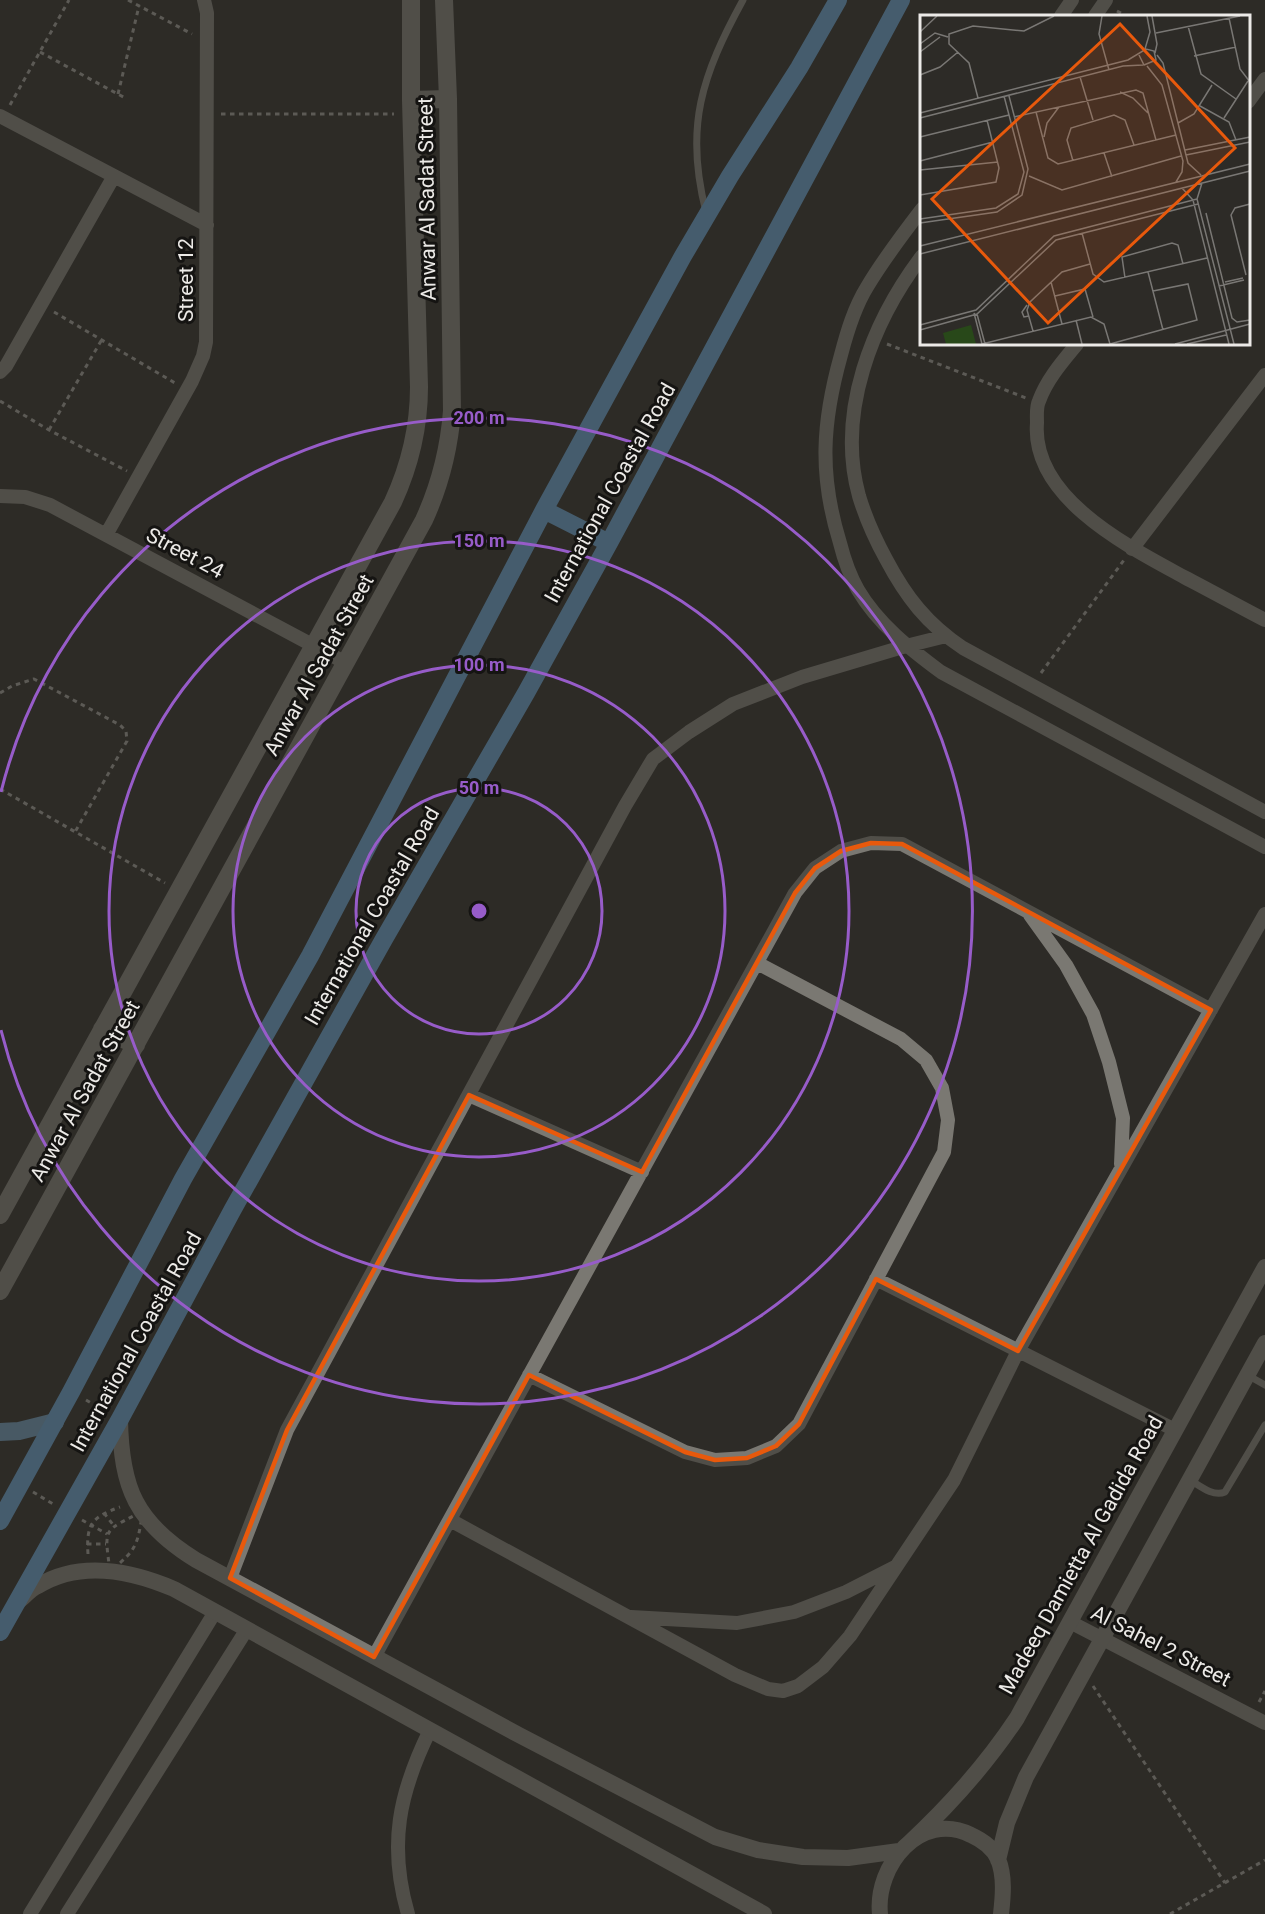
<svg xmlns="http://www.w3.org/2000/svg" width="1265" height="1914" font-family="Roboto,sans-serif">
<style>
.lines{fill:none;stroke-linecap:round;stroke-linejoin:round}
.path{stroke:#94928e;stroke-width:3;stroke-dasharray:4.5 4.5;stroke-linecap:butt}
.service{stroke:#7a7872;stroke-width:7}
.minor{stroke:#7a7872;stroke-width:14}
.tertiary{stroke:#7a7872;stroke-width:16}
.secondary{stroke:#7a7872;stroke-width:18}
.primary{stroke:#6890af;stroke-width:18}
.trunk{stroke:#6298c4;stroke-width:18}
.marked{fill:none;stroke:#e8590c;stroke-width:4.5;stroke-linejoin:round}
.ring{fill:none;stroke:#975cc9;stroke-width:3}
.labels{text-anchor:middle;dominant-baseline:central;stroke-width:6;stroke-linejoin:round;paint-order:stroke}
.street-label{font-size:21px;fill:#eceae7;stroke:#151412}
.inset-road{fill:none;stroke:#797774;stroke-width:1.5}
.view{fill:#e8590c;fill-opacity:0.15;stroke:#e8590c;stroke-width:3}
.inset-edge{fill:none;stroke:#eceae7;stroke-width:3}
.centre{fill:#975cc9;stroke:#151412;stroke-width:3}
.ring-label{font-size:18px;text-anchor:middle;font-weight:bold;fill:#975cc9;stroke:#151412;stroke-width:6;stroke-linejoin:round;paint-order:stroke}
</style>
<rect width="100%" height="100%" fill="#2d2b27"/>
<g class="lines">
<!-- path -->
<path class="path" d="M128,0L192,34
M1117,11L1126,16
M40,52L127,99
M118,94L139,6
M10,105L69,0
M221,114H394
M54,312L175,383
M887,344L1026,398
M0,401L49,430L127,471
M49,430L101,341
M1041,673L1124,560
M0,693L12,686L34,679L120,725L126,731L127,741L75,832
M0,789L165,883
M86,1400L106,1412
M33,1492L53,1504
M143,1511C137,1545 138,1549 110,1571C104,1526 103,1532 143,1511Z
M104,1513L114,1526
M82,1520L107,1534
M87,1544H106
M88,1554C86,1524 92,1517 120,1507
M1093,1686L1225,1883
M1259,1702L1265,1691
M1170,1914L1265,1860"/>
<!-- service -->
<path class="service" d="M706,212C684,127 702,75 743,0
M1249,1376L1265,1385
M1190,1480C1200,1486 1213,1497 1225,1492L1265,1425"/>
<!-- minor -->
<path class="minor" d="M1061,16L1072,0
M1095,16L1106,0
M1248,102L1265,79
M0,116L207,225
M922,209C902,235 883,260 867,287C854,308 847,332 841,355C822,423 819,475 840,543C844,559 850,576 858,590C878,624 910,649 941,672L1265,847
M922,256C872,322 836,413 859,496C866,519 875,539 886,559C906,597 927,624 963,648L1265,812
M1077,344C1063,361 1047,379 1039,401C1036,407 1037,416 1037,423C1031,498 1129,547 1184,577C1211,591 1238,606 1265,620
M0,372L6,366L114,176
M0,496L25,497L50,505L346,663
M106,535L192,381L203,356L206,342L207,13L204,0
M1132,549L1265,375
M1030,915L1066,965L1093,1014L1109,1062L1123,1118L1121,1164
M469,1095L642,1172
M876,1279L1175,1430
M529,1375L685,1452L715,1460L747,1458L776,1446L799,1424L944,1152L948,1120L942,1088L926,1060L901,1039L757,963
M450,1520L735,1675L768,1689L783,1691L798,1686L823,1667L850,1636L954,1480L1018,1351L1265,914
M230,1578L287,1430L625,806L653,759L689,732L733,704L802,677L906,646L946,636
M631,1617L737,1623L794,1612L846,1592L895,1567
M1070,1622L1265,1723
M374,1657L795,893L815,868L841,851L871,843L902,844L1211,1010
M30,1914L215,1612
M67,1914L247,1629
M408,1914C388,1845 399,1793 430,1730"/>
<!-- tertiary -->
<path class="tertiary" d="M120,1419C121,1488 136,1523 196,1560L519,1735L715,1837L758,1850L803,1857L848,1858L899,1851
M20,1600C25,1596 31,1589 38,1586C80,1560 132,1571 174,1589L764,1914
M908,1844C950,1805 986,1765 1017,1718L1265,1267
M998,1860L1007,1823L1026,1777L1265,1343
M880,1914C875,1866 920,1810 971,1835C982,1840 993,1848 998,1859C1005,1876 1003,1897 1001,1914"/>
<!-- secondary -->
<path class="secondary" d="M411,100L448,99
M102,1029L136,1045
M0,1215L393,502C410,465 419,428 419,387L411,100V0
M0,1291L424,520C440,485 449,450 452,411L448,99L444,0"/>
<!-- primary -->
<path class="primary" d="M0,1432L19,1431L55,1422"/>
<!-- trunk -->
<path class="trunk" d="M544,510L609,543
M0,1521L71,1392L183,1179L310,956L544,510L683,256L730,176L799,68L838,0
M0,1632L120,1419L233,1209L384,939L526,693L609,543L901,0"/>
</g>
<!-- marked area -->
<path d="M0 0H1265V1914H0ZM871,843L902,844L1211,1010L1018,1351L876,1279L799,1424L776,1446L747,1458L715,1460L685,1452L529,1375L374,1657L230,1578L287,1430L469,1095L642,1172L795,893L815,868L841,851Z" fill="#2d2b27" fill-opacity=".55" fill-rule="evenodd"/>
<path class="marked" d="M871,843L902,844L1211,1010L1018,1351L876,1279L799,1424L776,1446L747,1458L715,1460L685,1452L529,1375L374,1657L230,1578L287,1430L469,1095L642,1172L795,893L815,868L841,851Z"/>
<!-- distance rings -->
<g class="ring">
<circle cx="479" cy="911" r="123"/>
<circle cx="479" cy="911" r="246"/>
<circle cx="479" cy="911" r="370"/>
<path d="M1 792A493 493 0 1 1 1 1030"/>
</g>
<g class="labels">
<!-- street labels -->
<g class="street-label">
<text transform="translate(427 199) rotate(-91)">Anwar Al Sadat Street</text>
<text transform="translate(186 280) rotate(-90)">Street 12</text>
<text transform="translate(610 493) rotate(-61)">International Coastal Road</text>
<text transform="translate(185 553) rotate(28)">Street 24</text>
<text transform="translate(319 665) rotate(-61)">Anwar Al Sadat Street</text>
<text transform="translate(372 916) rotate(-60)">International Coastal Road</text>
<text transform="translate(85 1091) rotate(-61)">Anwar Al Sadat Street</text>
<text transform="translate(136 1342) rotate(-61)">International Coastal Road</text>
<text transform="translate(1081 1555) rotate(-61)">Madeeq Damietta Al Gadida Road</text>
<text transform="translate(1161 1646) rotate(27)">Al Sahel 2 Street</text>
</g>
</g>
<!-- overview -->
<g transform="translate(920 15)">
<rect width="330" height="330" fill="#2d2b27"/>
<path d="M51,310L56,329H26L23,318Z" fill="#284819"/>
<path class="inset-road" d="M182,1L179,19L189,55M232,1L237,29L235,38M309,3L320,54L330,67M268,11L281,59L316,84M0,17L17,1M236,18L320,1M0,29L15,18L28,22M225,34L230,17L227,1M0,37L20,22M237,40L243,48L268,148L281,160M274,41L316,32M227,51L242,70L263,146L262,157L256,167M0,60L20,52L38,37M160,62L173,105M200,77L213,83L228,98M58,83L49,48L29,29V19L53,11L104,16L134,1M280,91L309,107L316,125M116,97L128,143L138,149L256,120M0,98L208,45L226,34L234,36L236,45L224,50L219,40M94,102L216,75L223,78L236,125M0,103L203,51L223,50M304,103L328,66M258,108L274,99L292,70M0,122L89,100M124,122L127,108L139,92M265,135L330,122M184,138L192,162M266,140L330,127M0,146L73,127M153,146L147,125L151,113L194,100L205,105L214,130M0,155L78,147M109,161L142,175L261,141M282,168L277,184L314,329M262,173L273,185L309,329M0,180L76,167L79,153L67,105M286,198L312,303L317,307L330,305M0,204L76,193L98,179L104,157L84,81M0,208L77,197L102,180L108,154L89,81M162,218L173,259L184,267L287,243M0,231L330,149M0,239L330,156M228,257L243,315M326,260L311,200L315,193L330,189M205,263L202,242L252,228L258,230L263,249M131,267L142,309M305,267L323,263M299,271L324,265M135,281L165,274L173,302M107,290L102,297L104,302L109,301M54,298L62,329M57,299L65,329M156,305L162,329M0,310L56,295L134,221L277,184M0,315L57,299L136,225L278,189M113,316L107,295L110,287L142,257L170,249M62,329L171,302L184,309L190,329M190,329L277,305L268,269L233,276M255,329L330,309M267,329L306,320"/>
<path class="view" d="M200,9L315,133L128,308L12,184Z"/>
<rect width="330" height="330" class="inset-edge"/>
</g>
<circle cx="479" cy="911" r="9" class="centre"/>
<g class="ring-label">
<text x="479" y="424">200 m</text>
<text x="479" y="547">150 m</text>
<text x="479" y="671">100 m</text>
<text x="479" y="794">50 m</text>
</g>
</svg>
